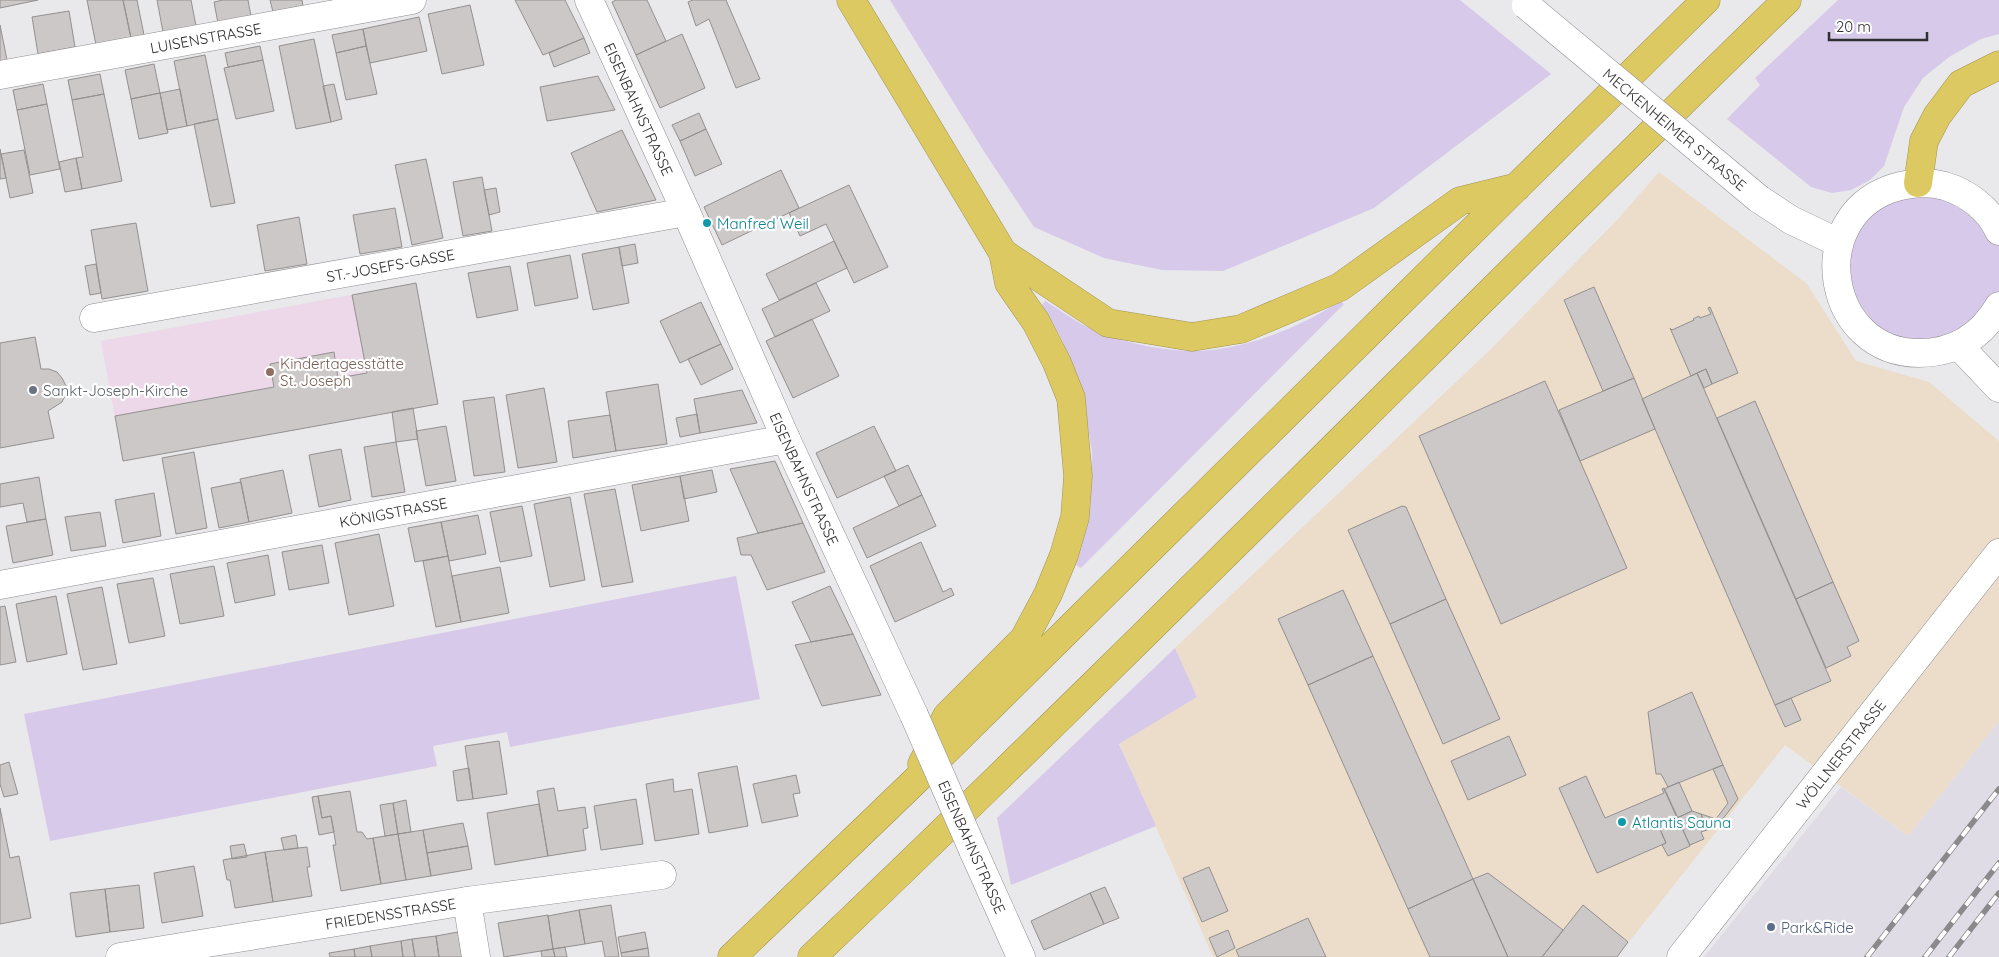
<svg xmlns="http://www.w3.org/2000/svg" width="1999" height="957" font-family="Quicksand,sans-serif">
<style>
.built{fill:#dfdce5}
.industrial{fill:#ebddca}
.education{fill:#ecd8e8}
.green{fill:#d7c9ea}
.building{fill:#cbc8c7;stroke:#949090}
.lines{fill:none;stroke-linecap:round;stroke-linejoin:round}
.minor-casing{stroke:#8e8d90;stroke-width:29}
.highway-casing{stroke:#a09351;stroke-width:29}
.minor{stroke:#fff;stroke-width:28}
.highway{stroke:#dcc962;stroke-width:28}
.rail-casing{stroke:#8a8a8c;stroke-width:5.5}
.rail{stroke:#fff;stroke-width:4;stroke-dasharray:11;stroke-linecap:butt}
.minor-bridge-casing{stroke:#8e8d90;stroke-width:29;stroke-linecap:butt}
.minor-bridge{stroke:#fff;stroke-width:28}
.culture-dot{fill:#0f9aa8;stroke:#fff;stroke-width:2}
.education-dot{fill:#8d6e63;stroke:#fff;stroke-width:2}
.worship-dot{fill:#6b7280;stroke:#fff;stroke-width:2}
.service-dot{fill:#5c6f8a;stroke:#fff;stroke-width:2}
.labels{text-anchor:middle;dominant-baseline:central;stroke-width:4.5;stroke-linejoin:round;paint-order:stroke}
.street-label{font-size:15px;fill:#303031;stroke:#fff}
.culture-label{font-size:15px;fill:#0d838f;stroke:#fff;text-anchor:start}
.education-label{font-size:15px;fill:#785e54;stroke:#fff;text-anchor:start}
.worship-label{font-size:15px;fill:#5b616d;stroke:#fff;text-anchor:start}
.service-label{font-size:15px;fill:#4e5e75;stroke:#fff;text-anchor:start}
</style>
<rect width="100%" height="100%" fill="#e9e8eb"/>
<!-- built -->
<path class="built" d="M1999,721V957H1704L1841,787L1908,836Z"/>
<!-- industrial -->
<path class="industrial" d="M1659,172L1807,284L1856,361L1929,382L1999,441V721L1908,836L1785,745L1617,957H1213L1119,743L1197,697L1175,648L1492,348L1618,219Z"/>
<!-- education -->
<path class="education" d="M416,283L438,404L123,461L101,341Z"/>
<!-- green -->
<path class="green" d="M890,0H1460L1551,74L1374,208L1223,271L1162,270L1104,258L1034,227L985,153Z
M1838,0H1999V34L1981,39L1949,57L1923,78L1904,107L1884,166L1870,180L1851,190L1832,193L1811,187L1727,119L1760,85L1755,78Z
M1918,183L1999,231V306L1981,330L1888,348L1854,322L1847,224Z
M1045,301C1059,309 1073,320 1087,327C1118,341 1156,350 1190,351C1239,352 1300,328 1340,301L1344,304L1081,568L1076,565L1090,513L1092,452L1082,390L1062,340L1042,305Z
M736,576L760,699L510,747L507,732L433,746L437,766L50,841L24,714Z
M1175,648L1197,697L1119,744L1156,826L1011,885L997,818Z"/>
<!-- building -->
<path class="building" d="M0,0H38L0,8Z
M87,0H123L131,38L96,45Z
M123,0H137L144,35L131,38Z
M157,0H191L196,26L163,32Z
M223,0H248L251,16L218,23L214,2Z
M270,0H302L303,6L273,12Z
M515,0H565L584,38L543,55Z
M616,0H647L666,41L636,55L612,2Z
M693,0H726L760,79L736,88L709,19L696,26L688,2Z
M470,5L484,65L442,74L428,14Z
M69,11L75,47L38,54L32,17Z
M419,17L427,51L370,63L363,29Z
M0,25L7,60L0,62Z
M363,29L366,46L336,53L332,35Z
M682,34L705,88L660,108L636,55Z
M584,38L590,53L554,67L549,53Z
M314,39L331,122L296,129L279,46Z
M260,46L263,60L228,67L225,53Z
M366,46L377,94L346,100L336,53Z
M205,55L218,119L187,126L174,61Z
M263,60L274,111L236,119L224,68Z
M154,64L160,93L131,99L125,70Z
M100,74L104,94L72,100L68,80Z
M598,76L615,110L547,121L540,87Z
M43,84L47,104L17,110L13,90Z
M334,84L342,119L331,122L323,86Z
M180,89L187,126L167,130L160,93Z
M160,93L168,133L139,139L131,99Z
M104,94L122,181L82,189L76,158L83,157L72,100Z
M47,104L60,169L30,175L17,110Z
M699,113L706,129L680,141L672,125Z
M218,119L235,203L211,207L194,124Z
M706,129L722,164L695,176L680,141Z
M622,130L656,200L597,212L571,153Z
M0,149L6,178L0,179Z
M24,150L33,193L10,198L1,154Z
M76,158L82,189L65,192L59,162Z
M426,159L443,238L412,245L395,165Z
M781,170L799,208L722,245L704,207Z
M482,177L492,231L463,236L453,182Z
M849,185L888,267L854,283L826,224L800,236L789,213Z
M496,188L500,212L489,215L484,190Z
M395,208L402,247L360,254L353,215Z
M299,217L307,264L265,271L257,225Z
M136,223L148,291L102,299L91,230Z
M834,241L847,268L779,300L766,274Z
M635,244L638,263L622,266L619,247Z
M619,247L629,303L593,310L582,254Z
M570,255L578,298L535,306L527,263Z
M96,264L101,293L90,295L85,266Z
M510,266L518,310L477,318L468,273Z
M416,283L438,404L123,461L115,416L274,387L270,364L334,352L338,378L367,373L352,295Z
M816,283L830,311L775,337L762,309Z
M1594,287L1634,378L1603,391L1564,300Z
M701,302L721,344L680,363L660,321Z
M1710,307L1738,373L1712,384L1706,369L1691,376L1670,328L1672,330L1694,320L1693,319L1699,316L1700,318L1711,314L1708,308Z
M812,319L839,376L793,398L766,341Z
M35,337L41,369H49L57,372L62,378L66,386V394L62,402L48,411L54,438L0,448V343Z
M721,344L733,369L701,385L688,359Z
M1706,369L1712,384L1704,388L1697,373Z
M1697,373L1831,681L1775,705L1642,399Z
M1634,378L1655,429L1580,461L1559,410Z
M1545,381L1627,568L1501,624L1419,436Z
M658,384L667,444L616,451L606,392Z
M544,388L557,462L518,468L506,395Z
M742,390L757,423L700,433L694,399Z
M494,397L505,472L474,476L463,401Z
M1755,401L1833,582L1796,599L1717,418Z
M413,408L418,439L396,442L392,412Z
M697,414L700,433L680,437L676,418Z
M610,415L616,451L573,458L568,421Z
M446,426L456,481L426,486L416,431Z
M874,426L896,471L837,498L816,453Z
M396,442L405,492L372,497L364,447Z
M341,449L351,500L319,507L309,455Z
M194,452L207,528L176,534L162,458Z
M775,461L803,523L758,533L730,469Z
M908,465L922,495L899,506L884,476Z
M283,470L292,513L249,522L240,479Z
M712,470L717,492L684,499L680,476Z
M680,476L689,521L641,531L632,485Z
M39,477L46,519L27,522L23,503L0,507V484Z
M241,482L249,522L219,528L211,488Z
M615,489L633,582L602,587L584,494Z
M154,493L161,536L123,543L115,500Z
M922,495L936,526L867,558L853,528Z
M570,497L585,580L550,587L534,504Z
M522,506L532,556L500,562L490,512Z
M1402,506L1406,507L1446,599L1390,624L1348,530Z
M100,512L106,546L71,551L65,517Z
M478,515L486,554L449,561L441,522Z
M46,519L53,555L13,563L6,526Z
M441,522L448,556L415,562L408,528Z
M803,523L825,572L767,590L751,555H741L737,538Z
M379,534L394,606L349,615L335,543Z
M921,542L943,592L951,588L954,595L895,622L870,566Z
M322,545L329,583L289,590L282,552Z
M268,555L275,595L235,603L227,563Z
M448,556L461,622L436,627L423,561Z
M214,566L224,616L180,624L170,574Z
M500,567L509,613L461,622L452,576Z
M153,578L165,636L129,643L117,584Z
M1833,582L1859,641L1847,647L1851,656L1826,668L1796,599Z
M830,586L853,634L811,642L792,602Z
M102,587L117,664L83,670L67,594Z
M1343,590L1373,656L1308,685L1278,619Z
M56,596L67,654L27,662L16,604Z
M1446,599L1500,719L1443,744L1390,624Z
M5,606L16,662L0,665V607Z
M853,634L881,695L822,706L795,645Z
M1373,656L1473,879L1408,909L1308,685Z
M1692,692L1723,765L1668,787L1661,774H1656L1648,712Z
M1791,698L1801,720L1785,727L1775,705Z
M1509,736L1526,775L1468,800L1451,761Z
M499,741L507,794L473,799L465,746Z
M9,762L18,794L4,797L0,784V765Z
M1723,765L1738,799L1719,824L1707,830L1701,814L1716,819L1728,803L1713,769Z
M737,766L748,826L709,833L698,773Z
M469,768L473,799L457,801L453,771Z
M796,775L800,793L793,794L798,816L762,823L753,784Z
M1586,776L1605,818L1664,793L1662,789L1664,788L1678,818L1659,827L1666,843L1597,873L1559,788Z
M673,779L674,792L692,789L699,834L655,841L646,784Z
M1679,782L1692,811L1677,818L1664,789Z
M554,788L558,811L585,807L588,828L583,829L586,850L548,856L537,791Z
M350,791L357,832H362L367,839L373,838L381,884L341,891L333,845H336L331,816L322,818L318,796Z
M318,796L322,818L331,816L334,832L319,835L312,797Z
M636,799L643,844L601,850L594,806Z
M406,800L411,832L398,834L393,803Z
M393,803L398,834L385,836L380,805Z
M539,804L548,856L495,865L487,813Z
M0,808L10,858L19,856L31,918L0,924Z
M1692,811L1701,814L1707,830L1701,832L1704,839L1690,845L1677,818Z
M1678,818L1690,846L1668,856L1662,845L1666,843L1659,827Z
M463,823L468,846L427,853L423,830Z
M423,830L431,876L406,880L398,834Z
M398,834L406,880L381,884L373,838Z
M296,835L298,848L284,850L281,838Z
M244,844L247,857L232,859L230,846Z
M468,846L472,869L431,876L427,853Z
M307,847L310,867H307L312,896L273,902L265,852Z
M265,852L273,902L235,908L230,880H227L223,860Z
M194,866L203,916L162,923L154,873Z
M1209,867L1228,911L1202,922L1183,878Z
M1488,873L1563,930L1542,957H1508L1473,879Z
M1473,879L1508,957H1430L1408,909Z
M139,885L144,928L110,932L105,889Z
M1105,887L1119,918L1104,924L1090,893Z
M105,889L110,932L76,937L70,893Z
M1090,893L1104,924L1044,950L1031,921Z
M611,905L619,957H605L602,941L585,944L579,910Z
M1583,905L1628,942L1617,957H1542Z
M579,910L585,944L553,949L548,916Z
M548,915L553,949L504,957L498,923Z
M1308,918L1326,957H1239L1236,950Z
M1228,930L1235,948L1217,957L1209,938Z
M458,932L462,957H439L436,936Z
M645,932L648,948L621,953L618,937Z
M436,936L439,957H415L412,939Z
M412,939L415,957H403L401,941Z
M401,941L403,957H372L370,946Z
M370,946L372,957H355L354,949Z
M565,947L567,957H555L553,949Z
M648,948L649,957H622L621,953Z
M354,949L355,957H330L329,953Z
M553,949L555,957H542L541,951Z"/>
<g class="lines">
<!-- minor casing -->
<g class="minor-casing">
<g id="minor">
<path id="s1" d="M589,0L686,212L786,439L914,715"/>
<path id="s2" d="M0,75L412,0"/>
<path d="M1759,199L1791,220L1839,243"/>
<path d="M1999,231C1989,209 1968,193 1945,186C1926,181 1909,183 1890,189C1804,221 1827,353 1919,353C1954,353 1981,337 1999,306"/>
<path id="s3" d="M94,318L686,212"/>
<path d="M1959,346L1999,388"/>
<path id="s4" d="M0,585L786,439"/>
<path d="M973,850L1021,957"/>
<path d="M467,901L476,957"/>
<path id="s5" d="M120,957L467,901L662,875"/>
<path id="s6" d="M1681,957L1999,553"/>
</g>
</g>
<!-- highway casing -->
<g class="highway-casing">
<path id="highway" d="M851,0L1003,253L1009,283L1036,322L1057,363L1071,398L1078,476L1075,517L1064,555L1048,594L1024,639L947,716L922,764
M1918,183L1924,141L1937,116L1961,84L1999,65
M1003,253L1108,323L1192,337L1241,329L1340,287L1460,201L1517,187
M732,957L911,785L1706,0
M812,957C1142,643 1461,317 1787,0"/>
</g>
<!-- minor -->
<use href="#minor" class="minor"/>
<!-- highway -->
<use href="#highway" class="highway"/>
<!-- rail casing -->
<g class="rail-casing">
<path id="rail" d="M1867,957L1999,789
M1925,957L1999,863
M1949,957L1999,893"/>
</g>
<!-- rail -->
<use href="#rail" class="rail"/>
<!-- minor-bridge casing -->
<g class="minor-bridge-casing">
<g id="minor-bridge">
<path id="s7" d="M1526,5L1759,199"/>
<path d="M914,715L973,850"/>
</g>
</g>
<!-- minor-bridge -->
<use href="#minor-bridge" class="minor-bridge"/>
</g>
<!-- markers -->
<g class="culture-dot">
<circle cx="707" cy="223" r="5"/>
<circle cx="1622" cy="822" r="5"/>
</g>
<circle class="education-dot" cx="270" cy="372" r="5"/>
<circle class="worship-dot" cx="33" cy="390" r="5"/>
<circle class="service-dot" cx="1771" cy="927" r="5"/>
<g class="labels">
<!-- street labels -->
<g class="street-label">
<text stroke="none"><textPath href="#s2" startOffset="209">LUISENSTRASSE</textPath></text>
<text stroke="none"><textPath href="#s1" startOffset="120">EISENBAHNSTRASSE</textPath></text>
<text stroke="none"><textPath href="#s7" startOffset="194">MECKENHEIMER STRASSE</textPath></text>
<text stroke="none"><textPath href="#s3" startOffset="301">ST.-JOSEFS-GASSE</textPath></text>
<text stroke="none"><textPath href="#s1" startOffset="525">EISENBAHNSTRASSE</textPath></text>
<text stroke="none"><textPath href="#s4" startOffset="400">KÖNIGSTRASSE</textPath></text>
<text stroke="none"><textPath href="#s6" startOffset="258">WÖLLNERSTRASSE</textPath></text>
<text transform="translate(972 847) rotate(66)">EISENBAHNSTRASSE</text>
<text stroke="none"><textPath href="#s5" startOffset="274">FRIEDENSSTRASSE</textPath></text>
</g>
<!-- culture labels -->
<g class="culture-label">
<text x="717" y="223">Manfred Weil</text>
<text x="1632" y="822">Atlantis Sauna</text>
</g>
<!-- education labels -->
<g class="education-label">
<text x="280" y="363">Kindertagesstätte<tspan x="280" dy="17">St. Joseph</tspan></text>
</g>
<!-- worship labels -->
<g class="worship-label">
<text x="43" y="390">Sankt-Joseph-Kirche</text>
</g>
<!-- service labels -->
<g class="service-label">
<text x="1781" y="927">Park&amp;Ride</text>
</g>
</g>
<!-- scale -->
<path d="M1829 32v8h98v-8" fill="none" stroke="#303031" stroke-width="2.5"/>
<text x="1836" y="32" font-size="15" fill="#303031" stroke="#ffffff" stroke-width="4" paint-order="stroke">20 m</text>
</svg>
